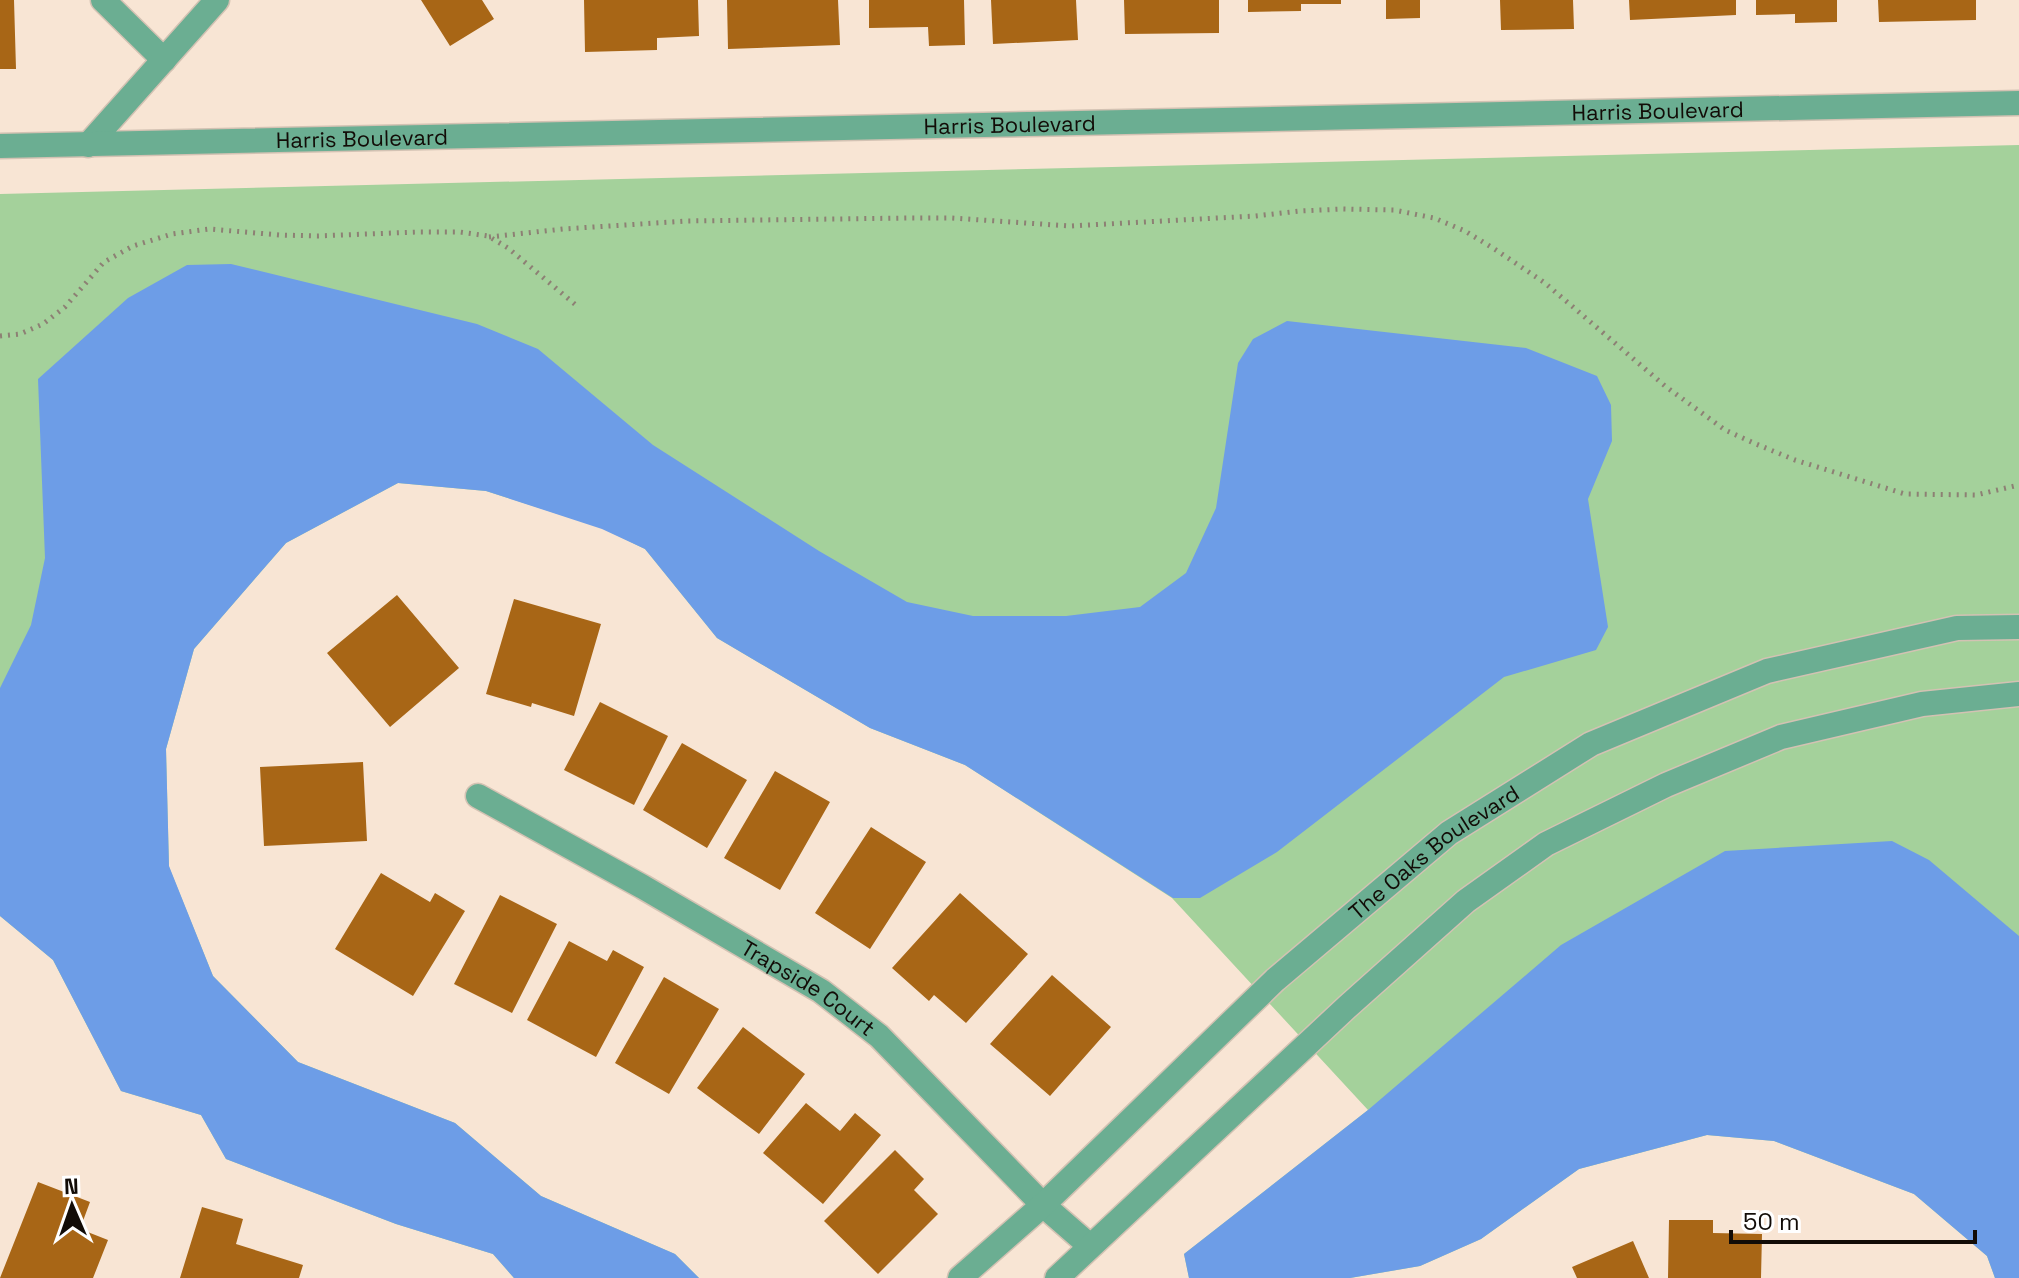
<svg xmlns="http://www.w3.org/2000/svg" width="2019" height="1278" font-family="'Space Grotesk',sans-serif">
<style>
.green{fill:#a4d19b}
.water{fill:#6d9de7}
.building{fill:#a86616}
.lines{fill:none;stroke-linecap:round;stroke-linejoin:round}
.minor-casing{stroke:#d3c2b3;stroke-width:27}
.path{stroke:#8d8074;stroke-width:5;stroke-dasharray:2 6;stroke-linecap:butt}
.minor{stroke:#6bae92;stroke-width:24}
.labels{text-anchor:middle;dominant-baseline:central;stroke-width:7;stroke-linejoin:round;paint-order:stroke}
.street-label{font-size:22px;fill:#120c07;stroke:#fff}
</style>
<rect width="100%" height="100%" fill="#f8e5d4"/>
<!-- green -->
<path class="green" d="M2019,145V1278H1995L1987,1256L1914,1194L1774,1141L1707,1135L1579,1169L1481,1239L1420,1266L1350,1278H1189L1184,1254L1368,1110L1172,898L965,765L870,728L717,638L645,549L602,528L486,491L398,483L286,543L194,649L166,749L169,867L213,976L298,1062L455,1123L541,1196L675,1254L699,1278H514L493,1254L396,1224L226,1159L201,1115L121,1091L53,960L0,916V194Z"/>
<!-- water -->
<path class="water" d="M231,264L477,324L538,349L653,445L819,551L907,602L973,616H1066L1140,607L1186,573L1216,508L1238,363L1253,339L1287,321L1526,348L1597,376L1611,405L1612,441L1588,499L1608,627L1596,650L1504,677L1277,852L1200,898H1173L965,765L870,728L717,638L645,549L602,529L486,491L398,483L286,543L194,649L166,749L169,866L213,976L298,1062L455,1123L541,1196L675,1254L699,1278H514L493,1254L396,1224L226,1159L201,1115L121,1091L53,960L0,916V688L31,625L45,558L38,379L128,298L187,265Z
M1892,841L1929,860L2019,936V1278H1995L1987,1256L1914,1194L1774,1141L1707,1135L1579,1169L1481,1239L1420,1266L1350,1278H1189L1184,1254L1368,1110L1561,945L1725,851Z"/>
<!-- building -->
<path class="building" d="M0,0H14L16,69H0Z
M421,0H482L494,19L450,46Z
M584,0H698L699,36L657,38V50L585,52Z
M727,0H838L840,45L728,49Z
M869,0H964L965,45L929,46L928,27L869,28Z
M991,0H1076L1078,40L993,44Z
M1124,0H1219V33L1125,34Z
M1248,0H1341V4H1301V11L1248,12Z
M1386,0H1420V18L1386,19Z
M1500,0H1573L1574,29L1501,30Z
M1629,0H1736V15L1630,20Z
M1756,0H1837V22L1795,23V14L1756,15Z
M1878,0H1976V20L1879,22Z
M397,595L459,668L390,727L327,653Z
M514,599L601,624L574,716L532,703L531,707L486,694Z
M600,702L668,736L634,805L564,770Z
M682,743L747,780L707,848L643,810Z
M363,762L367,841L264,846L260,767Z
M775,771L830,802L780,890L724,858Z
M871,827L926,862L870,949L815,913Z
M381,873L430,902L435,893L465,911L413,996L335,949Z
M960,893L1028,954L966,1023L934,995L929,1001L892,968Z
M500,895L557,924L512,1013L454,984Z
M569,941L607,961L613,950L644,967L596,1057L527,1020Z
M1052,975L1111,1027L1050,1096L990,1044Z
M664,977L719,1009L669,1094L615,1063Z
M743,1027L805,1074L759,1134L697,1088Z
M806,1103L840,1131L855,1113L881,1135L823,1204L763,1153Z
M895,1150L924,1179L914,1190L938,1214L878,1274L824,1221Z
M38,1182L90,1202L80,1229L108,1240L93,1278H0Z
M202,1207L243,1219L236,1244L303,1265L299,1278H180Z
M1669,1220H1713V1233L1762,1234L1761,1278H1668Z
M1633,1241L1649,1278H1577L1572,1267Z"/>
<g class="lines">
<!-- minor casing -->
<g class="minor-casing">
<g id="minor">
<path d="M103,0L164,60"/>
<path d="M88,145L217,0"/>
<path id="s1" d="M0,146L2019,103"/>
<path id="s2" d="M478,796L643,887L821,991L879,1036L1043,1205L1090,1246"/>
<path id="s3" d="M960,1278L1043,1205L1275,980L1449,833L1591,744L1767,671L1957,628L2019,627"/>
<path d="M1057,1278L1347,1007L1466,901L1546,844L1666,785L1781,737L1922,704L2019,694"/>
</g>
</g>
<!-- path -->
<path class="path" d="M489,237L563,229L687,221L909,218H952L1070,226L1255,216L1300,211L1343,209L1394,210L1434,218L1465,231L1496,250L1545,283L1665,386L1725,430L1756,444L1795,460L1905,494L1976,495L2019,485
M0,336L20,334L43,324L65,307L104,262L133,246L172,234L209,229L280,235L317,236L418,232H460L488,236L508,248L577,306"/>
<!-- minor -->
<use href="#minor" class="minor"/>
</g>
<g class="labels">
<!-- street labels -->
<g class="street-label">
<text stroke="none"><textPath href="#s1" startOffset="1658">Harris Boulevard</textPath></text>
<text stroke="none"><textPath href="#s1" startOffset="1010">Harris Boulevard</textPath></text>
<text stroke="none"><textPath href="#s1" startOffset="362">Harris Boulevard</textPath></text>
<text stroke="none"><textPath href="#s3" startOffset="638">The Oaks Boulevard</textPath></text>
<text stroke="none"><textPath href="#s2" startOffset="382">Trapside Court</textPath></text>
</g>
</g>
<!-- north arrow -->
<g transform="translate(72 1206) rotate(358)" stroke="#ffffff" stroke-width="6" paint-order="stroke">
<path d="M0-6L14 30L0 20L-14 30Z" fill="#120c07"/>
<text y="-12" font-size="22" font-weight="bold" text-anchor="middle" fill="#120c07">N</text>
</g>
<!-- scale -->
<path d="M1731 1230v12h244v-12" fill="none" stroke="#120c07" stroke-width="4"/>
<text x="1743" y="1230" font-size="24" fill="#120c07" stroke="#ffffff" stroke-width="6" paint-order="stroke">50 m</text>
</svg>
